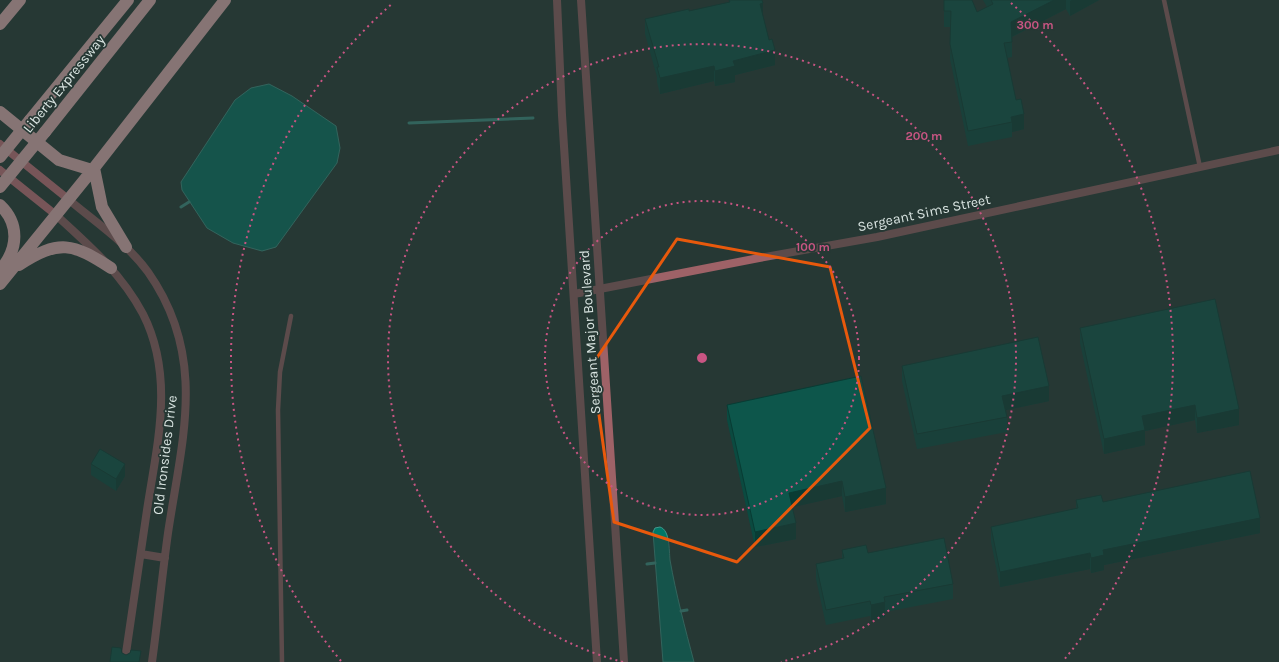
<svg xmlns="http://www.w3.org/2000/svg" width="1279" height="662" font-family="Karla,sans-serif">
<style>
.water{fill:#017767;stroke:#42988c}
.lines{fill:none;stroke-linecap:round;stroke-linejoin:round}
.stream{stroke:#42988c;stroke-width:3}
.service{stroke:#9e6267;stroke-width:4.5}
.minor{stroke:#9e6267;stroke-width:8}
.tertiary{stroke:#9e6267;stroke-width:8}
.secondary{stroke:#d97983;stroke-width:8}
.motorway{stroke:#fabdc1;stroke-width:12}
.motorway-bridge{stroke:#fabdc1;stroke-width:12}
.wall{fill:#0b4a40}
.shaded-wall{fill:#093c34}
.building{fill:#0d564b;stroke:#093c34}
.marked{fill:none;stroke:#e8590c;stroke-width:3;stroke-linejoin:round}
.ring{fill:none;stroke:#c95583;stroke-width:2;stroke-dasharray:2 4}
.labels{text-anchor:middle;dominant-baseline:central;stroke-width:3.5;stroke-linejoin:round;paint-order:stroke}
.street-label{font-size:14px;fill:#d9e4e1;stroke:#263834}
.centre{fill:#c95583;stroke:#263834;stroke-width:2}
.ring-label{font-size:12px;text-anchor:middle;font-weight:bold;fill:#c95583;stroke:#263834;stroke-width:3.5;stroke-linejoin:round;paint-order:stroke}
</style>
<rect width="100%" height="100%" fill="#263834"/>
<!-- water -->
<path class="water" d="M269,84L292,96L336,126L340,148L337,163L276,247L262,251L233,243L207,228L182,190L181,182L235,100L251,88Z
M660,527C670,530 669,550 670,560C676,594 685,628 694,662H663L653,532L655,528Z"/>
<g class="lines">
<!-- stream -->
<path class="stream" d="M409,123L533,118
M181,207L189,202
M647,564L655,563
M681,611L687,610"/>
<!-- service -->
<path class="service" d="M1164,0L1200,167
M282,662L278,410L280,372L291,316"/>
<!-- minor -->
<path class="minor" d="M574,294L759,258L877,237L1279,150"/>
<!-- tertiary -->
<path class="tertiary" d="M557,0L562,115L597,662
M581,0L624,662
M68,199C95,222 127,243 148,272C208,357 182,439 168,533C162,576 158,619 152,662
M56,215C89,245 122,274 143,314C175,377 157,444 147,510C140,557 133,605 126,653
M141,554L165,558"/>
<!-- secondary -->
<path class="secondary" d="M0,144L68,199
M0,170L56,215"/>
<!-- motorway -->
<path class="motorway" d="M0,24L20,0
M0,112L59,160L92,170
M30,120L128,0
M45,132L150,0
M94,168L102,207L126,247
M0,205C20,224 18,249 1,269
M19,265C59,239 73,243 111,268
M0,284L94,168L225,0"/>
<!-- motorway-bridge -->
<path class="motorway-bridge" d="M0,157L30,120
M0,187L45,132"/>
</g>
<!-- wall -->
<path class="wall" d="M729,0H762L763,15L775,65L735,75V82L715,86L714,81L660,94L657,82V77L645,34V19L689,11L729,2Z
M944,0L977,12L987,7L983,0H1099L1070,16L1066,9L1012,37V57L1007,58L1016,100L1024,129L1012,132V137L968,146L950,59L951,27H944Z
M1080,328L1239,425L1197,433L1195,420L1145,431V445L1104,454L1080,343Z
M902,366L1049,401L1006,410L1007,417V432L917,449L902,381Z
M727,405L886,504L845,512L842,496L792,507L796,539L755,547L727,420Z
M91,464L125,476L116,491L91,475Z
M1076,500L1103,502L1260,533L1104,565V570L1091,573L1090,569L1000,587L991,542V527L1076,509Z
M842,550L868,553L953,584V599L885,612V617L871,620L870,616L826,625L816,579V564L842,559Z"/>
<!-- shaded-wall -->
<path class="shaded-wall" d="M1054,0H1066V9L1011,37V22Z
M1072,0H1099L1070,16V1Z
M763,3V18L760,4Z
M775,50V65L735,75V82L715,86V71L733,61Z
M714,66V81L660,94V78Z
M1024,114V129L1012,132V122L1011,117Z
M1049,386V401L1002,411V396Z
M1195,405V420L1145,431V445L1104,454V439L1142,416Z
M1239,409V425L1197,433V418Z
M125,464V476L116,491V479Z
M842,481V496L789,508V493Z
M886,488V504L845,512V497Z
M1260,518V533L1104,565V570L1091,573V558L1103,550Z
M796,523V539L755,547V532Z
M1090,553V569L1000,587V572Z
M885,602V617L871,620V605Z"/>
<!-- building -->
<path class="building" d="M729,0H762L763,3L760,4L769,40L772,39L775,50L733,61L735,66L715,71L714,66L660,78L657,67H659L645,19L689,9V11L730,2Z
M944,0H972L977,12L993,4L991,0H1054L1011,22L1012,42L1004,43L1016,100L1021,99L1024,114L1011,117L1012,122L968,131L950,44L951,11H944Z
M1215,299L1239,409L1197,418L1195,405L1142,416L1145,430L1104,439L1080,328Z
M1038,337L1049,386L1002,396L1007,417L917,434L902,366Z
M861,376L886,488L845,497L842,481L789,493L796,523L755,532L727,405Z
M100,449L125,464L116,479L91,464Z
M1250,471L1260,518L1103,550L1104,555L1091,558L1090,553L1000,572L991,527L1078,508L1076,500L1101,495L1103,502Z
M944,538L953,584L884,597L885,602L871,605L870,601L826,610L816,564L844,558L842,550L866,545L868,553Z
M112,647L121,648L122,653L126,655L130,653L131,650L141,651L139,662H110Z"/>
<!-- marked area -->
<path d="M0 0H1279V662H0ZM677,239L830,267L870,428L737,562L614,522L592,365Z" fill="#263834" fill-opacity=".55" fill-rule="evenodd"/>
<path class="marked" d="M677,239L830,267L870,428L737,562L614,522L592,365Z"/>
<!-- distance rings -->
<g class="ring">
<circle cx="702" cy="358" r="157"/>
<path d="M623 662A314 314 0 1 1 781 662"/>
<path d="M341 661A471 471 0 0 1 393 3M1011 3A471 471 0 0 1 1063 661"/>
</g>
<g class="labels">
<!-- street labels -->
<g class="street-label">
<text transform="translate(64 84) rotate(-51)">Liberty Expressway</text>
<text transform="translate(924 213) rotate(-12)">Sergeant Sims Street</text>
<text transform="translate(590 332) rotate(-94)">Sergeant Major Boulevard</text>
<text transform="translate(165 455) rotate(-83)">Old Ironsides Drive</text>
</g>
</g>
<circle cx="702" cy="358" r="6" class="centre"/>
<g class="ring-label">
<text x="1035" y="29">300 m</text>
<text x="924" y="140">200 m</text>
<text x="813" y="251">100 m</text>
</g>
</svg>
